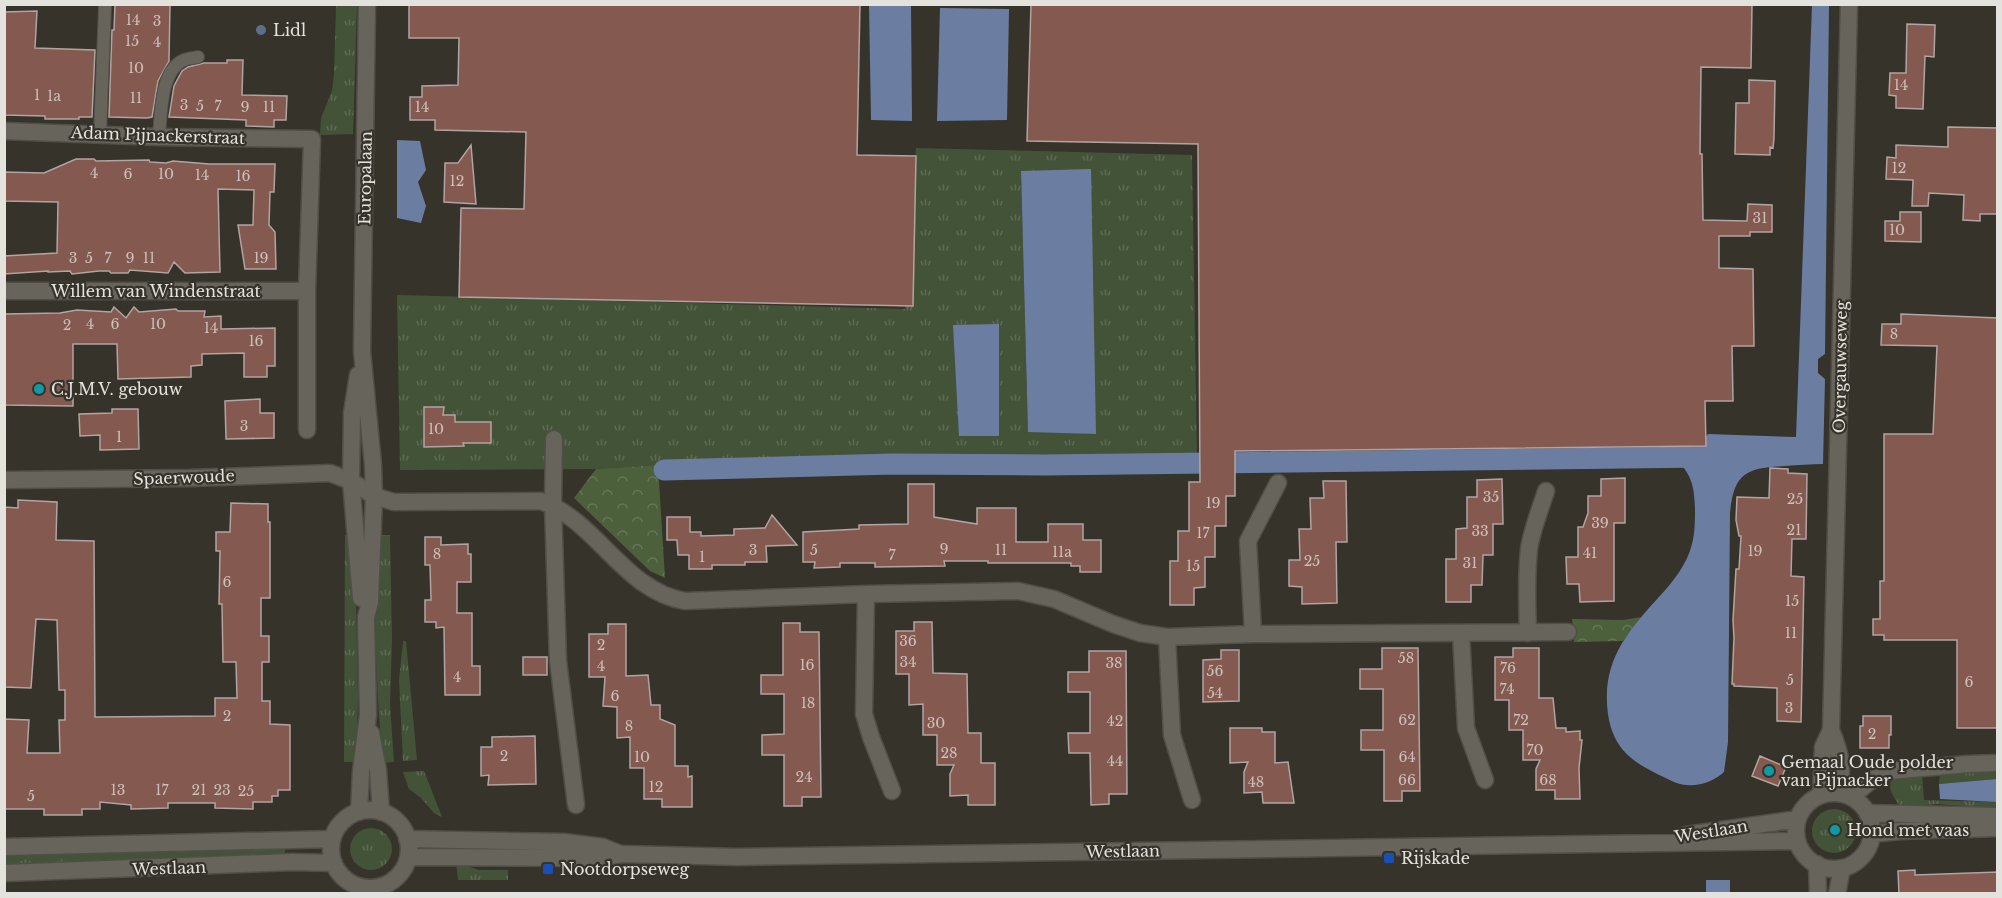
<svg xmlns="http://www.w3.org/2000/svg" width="2002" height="898" font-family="'Libre Baskerville',serif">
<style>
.grass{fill:url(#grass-tufts);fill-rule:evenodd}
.forest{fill:url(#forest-crowns)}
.water{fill:#6b7ea2}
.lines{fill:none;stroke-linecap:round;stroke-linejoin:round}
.canal{stroke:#6b7ea2;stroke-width:21}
.building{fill:#84594f;stroke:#b1a4a2;stroke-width:1.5}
.service-casing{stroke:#514e48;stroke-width:14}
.minor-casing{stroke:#514e48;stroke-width:19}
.secondary-casing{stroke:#514e48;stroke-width:19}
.service{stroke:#66645b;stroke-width:12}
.minor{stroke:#66645b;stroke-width:16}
.secondary{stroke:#66645b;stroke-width:16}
.service-dot{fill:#5c6f8a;stroke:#35332a;stroke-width:2}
.culture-dot{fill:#0f9aa8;stroke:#35332a;stroke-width:2}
.transit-dot{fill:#1a4fb4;stroke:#35332a;stroke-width:2}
.labels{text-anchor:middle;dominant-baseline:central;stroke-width:4.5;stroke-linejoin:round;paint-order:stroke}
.number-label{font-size:14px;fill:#ccc0ba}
.poi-label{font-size:16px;fill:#e4e2dd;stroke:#35332a;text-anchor:start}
.street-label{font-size:16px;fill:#e4e2dd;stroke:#35332a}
</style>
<defs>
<pattern id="grass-tufts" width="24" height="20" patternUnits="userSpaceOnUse" patternTransform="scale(1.5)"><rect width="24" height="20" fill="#435337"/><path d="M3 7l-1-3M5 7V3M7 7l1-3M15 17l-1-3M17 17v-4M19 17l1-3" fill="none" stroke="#5e6b54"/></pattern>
<pattern id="forest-crowns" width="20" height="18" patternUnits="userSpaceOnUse" patternTransform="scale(1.5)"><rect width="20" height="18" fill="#4c603c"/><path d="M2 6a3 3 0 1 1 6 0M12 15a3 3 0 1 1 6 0" fill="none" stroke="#667658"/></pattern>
</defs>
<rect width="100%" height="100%" fill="#35332a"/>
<!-- grass -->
<path class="grass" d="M336,5H357L353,134L320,135L321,118L332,91L334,74Z
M916,148L1192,155L1197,458L838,460L658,465L596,469L400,470L397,295L905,309ZM1021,172L1096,433V434L1028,431Z
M345,535H349L356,601L358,699L356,762H344Z
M379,535H390L392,640L390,704L394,762L383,763C376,687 372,610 379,535Z
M403,641H406L417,760L403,761L399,680Z
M1997,770V779L1939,784L1940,773Z
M424,771L442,817L434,813L421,798L409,789L403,772Z
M1922,773L1924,800L1997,802V809L1937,804L1900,807C1895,798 1885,788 1893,778Z
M1812 831a22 22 0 1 1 44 0a22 22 0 1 1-44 0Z
M350 849a21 21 0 1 1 42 0a21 21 0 1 1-42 0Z
M285,847V857L5,865L4,855Z
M456,862L479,870H508V880H458Z"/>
<!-- forest -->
<path class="forest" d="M658,465L665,578L650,571L574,498L596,469Z
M1641,617L1623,641L1574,642L1572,619L1623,620Z"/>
<!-- water -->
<path class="water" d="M869,5H911L912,121L871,120Z
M1812,5H1829L1825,354L1818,359V373L1825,379L1823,464C1811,464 1798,465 1785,466C1747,468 1734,472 1730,513L1728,742L1724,772C1711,784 1691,789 1674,782C1640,766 1614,755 1608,714C1601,663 1626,633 1658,598C1672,583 1687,565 1692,544C1695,533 1695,520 1695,508C1694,485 1692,477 1677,459L1702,443L1708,434L1796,437Z
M940,8L1009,9L1007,120L937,121Z
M397,140L420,141L426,170L418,182L426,206L421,223L397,218Z
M1091,169L1096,434L1028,432L1021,171Z
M999,324V436H959L953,325Z
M1997,779V802L1940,799L1939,784Z
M1706,880H1730V893H1706Z"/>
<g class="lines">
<!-- canal -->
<path class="canal" d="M664,470L893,464L1045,465L1707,457"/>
</g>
<!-- building -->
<path class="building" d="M126,4H170L169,61L158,81L152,117L147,118L109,117L112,30H114L115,5Z
M409,4H860L857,155L916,156L913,306L459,297L461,208L524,209L526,132L435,130V120H410V97H422V86L458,85L459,38H409Z
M1031,4L1752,5L1751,68L1701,67L1700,154H1702L1703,220L1747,221L1748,204L1772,205V232H1750V236H1719V268L1753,269L1754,346H1732L1733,401H1705L1706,446L1235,451V496H1226V526H1215V557H1205V587L1194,588V605H1170V561H1178V531H1189V482H1200L1198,144L1027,141Z
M37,11L35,48L95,50L92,117H79V119H45V116L4,115V12Z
M1907,24L1935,25L1934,57L1925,56L1923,109L1896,108V96L1889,95L1890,73H1906Z
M227,60H243L242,95L287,96L286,120H274V127L246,126V120L169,117L174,86L182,71L188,67L204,63H227Z
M1749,80L1775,81L1774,138L1773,148L1770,147V155L1735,154L1736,103H1749Z
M1948,127L1998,128V214H1980V221L1963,220L1964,195L1929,193L1928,206H1912L1913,180L1886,179L1887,157L1896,158V145L1948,147Z
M471,145L476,204L444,202L445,163H458Z
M76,159H94L96,161L149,160L150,162L166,163L173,161L209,164H275L274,192H270L269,225L275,232L276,269H245L238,225H253L254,190L218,189L220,272L185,273L174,262L168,273L130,270L128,273H111L109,271H99L72,274L70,271L48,272V271L4,274V256L57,253L58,202L4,201V172L44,173Z
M1900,212H1921V242L1885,241V221H1900Z
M114,307L126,318L134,307L139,312L176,309L178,311H205L204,317L221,316V329L275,328V366H267V377H244V353L202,354V365L191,366V377L118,379L117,344H73V406L4,405V314L60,313L77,310L111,312Z
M1901,314L1998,318V728H1957V640H1884V635H1873V619H1880V581H1884V434H1933L1937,346L1881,345L1882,324H1901Z
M260,399V413H274V438L226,439L225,401Z
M424,407H444L443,415H455V422H491V443H463L464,446L424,447Z
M112,409H138L139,449L100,450V435L80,436L79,414L112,413Z
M1770,468L1788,469V473L1807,474L1806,539H1792L1791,576L1804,577L1801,722L1777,721V688L1734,686V684H1732L1734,638L1733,620L1736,569H1739L1741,536H1739L1736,520L1737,497L1769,498Z
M1625,478V523H1614V601L1580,602L1579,584H1567L1566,557H1578V527H1583L1588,513V496H1601V479Z
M1502,479L1503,524H1493V555H1483L1482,585H1471V602H1446V559H1456V529L1467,528V497H1477V480Z
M1323,481H1346L1347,542H1336L1337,603L1302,604V587L1289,586V560H1300L1299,529H1311L1310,498H1324Z
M908,484H934V517L977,524V508H1016V542H1048V524H1083V540H1101V572H1080V566H1071V563H988V561H944L945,566L875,567V563H840V567L814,568L815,562H803V532L859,529V525L908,524Z
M18,500L57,502L56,540L94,541L95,717L215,716V698H237L236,662H223L222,604H219L220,551H216V532H230L231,503L268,504V522H270V598H261V636H269V662H262V701H270V724L290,725V790H278V796H272V802H253V809L215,808V803H168V808L131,809V805L100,802V809H82V815H44V809H4V719L29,720L27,753H60L59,720H65V690H59L57,620L36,619L31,688L4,687V507L18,508Z
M772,515L797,545L766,546L767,562H745V565H712V569H689V555H678L677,540H667V517H690V532H701V536L734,535V529L765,528Z
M425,537H441V545L468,544V554H471V582H457V613H472V666H480V695H445L444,627L436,628V622H425V600H431L430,565H425Z
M914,622H932L933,673L967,674L968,733H981V763H995V805H968V795L950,796V774L954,765H937V735H923V704L909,705V674H896V631H914Z
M783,623H800V632H819L821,797H802V806H784V755H762V735L784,734V694H761V675H783Z
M608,624H626V676L648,675L651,705H660V719L675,725V766H688V777L692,776V807H662V799H644V768H630V737L617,738V707L603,706L605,677H589V634H608Z
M1382,648H1418L1420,791H1402V801H1384V750H1361V730H1383V689H1360V669H1382Z
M1513,648H1539V698H1553L1556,728H1566V732L1580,731V740H1582L1579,768L1580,799H1555V790H1536V769L1540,760H1523V730H1509V700H1495V657H1513Z
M1221,650H1239V701L1203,702V660L1221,659Z
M1089,651H1126L1127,794H1109V804L1091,805L1090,753H1069L1068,733H1090V692H1068V672H1089Z
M523,657H547V675H523Z
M1863,716H1891V735H1889V748H1860V726H1863Z
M1230,728H1262V732H1275V763L1288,762L1294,803H1263L1262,792L1244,793V772L1248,762L1230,763Z
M535,736L536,784L488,785L489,775L481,776V747H492V737Z
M1760,756L1786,767L1778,786L1752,776Z
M1915,870V875L1998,872V894H1899L1898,871Z"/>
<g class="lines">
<!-- service casing -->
<g class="service-casing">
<path id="service" d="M100,134L105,6
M159,137C161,115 160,70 184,60C188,58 194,58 198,57"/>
</g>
<!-- minor casing -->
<g class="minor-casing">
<path id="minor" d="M4,131L159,137L312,139L307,291V430
M4,291H307
M554,439L553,505L558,661L576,805
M4,480L190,478L330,473L351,481L374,496L394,502L541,501C597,521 624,591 685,601L866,594L1018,591L1054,599L1113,624L1140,633L1167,637L1253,634L1568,632
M866,594L864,714L871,737L892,791
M1461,633L1466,728L1485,780
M1528,633C1527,605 1526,577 1529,549C1532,529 1540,510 1546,491
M1253,634L1248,541L1278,483
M1167,637L1172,735L1192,800
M1831,730C1842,756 1842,766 1840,793
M1821,795L1823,747L1831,730L1849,4
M1851,797L1873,779L1889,771L1968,764L1998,763
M1817,864L1818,894
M1837,894L1842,868"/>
</g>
<!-- secondary casing -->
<g class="secondary-casing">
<path id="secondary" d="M358,375L352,413L351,481L361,598
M371,733L378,770L381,812
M1796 831a38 38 0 1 1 76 0a38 38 0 1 1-76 0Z
M331 849a39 39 0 1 1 78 0a39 39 0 1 1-78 0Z
M359,812L361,771L368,715L366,617L370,602L374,496L373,465L362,351L367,4
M1867,813L1998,816
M1871,834L1900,831L1998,828
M1686,835L1798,819
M407,839L564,842L603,847L618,853
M4,847L332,839
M408,857L599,858L622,854L737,857L1797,841
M4,873L292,862L334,863"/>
</g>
<!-- service -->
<use href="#service" class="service"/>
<!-- minor -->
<use href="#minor" class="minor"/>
<!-- secondary -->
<use href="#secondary" class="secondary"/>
</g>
<!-- markers -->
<circle class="service-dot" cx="261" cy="30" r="6"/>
<g class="culture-dot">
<circle cx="39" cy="389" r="6"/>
<circle cx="1769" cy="771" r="6"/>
<circle cx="1835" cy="830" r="6"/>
</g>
<g class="transit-dot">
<rect x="1383" y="852" width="12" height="12" rx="3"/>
<rect x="542" y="863" width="12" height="12" rx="3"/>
</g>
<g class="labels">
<!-- number labels -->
<g class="number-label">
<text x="133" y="20">14</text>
<text x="157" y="21">3</text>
<text x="132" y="41">15</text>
<text x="157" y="42">4</text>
<text x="136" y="68">10</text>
<text x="1901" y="85">14</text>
<text x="37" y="95">1</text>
<text x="54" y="96">1a</text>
<text x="136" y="98">11</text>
<text x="184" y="105">3</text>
<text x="200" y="106">5</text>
<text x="218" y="106">7</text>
<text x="245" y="107">9</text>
<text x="269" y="107">11</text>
<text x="422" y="107">14</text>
<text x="1899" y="168">12</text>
<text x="94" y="173">4</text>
<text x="128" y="174">6</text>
<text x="166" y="174">10</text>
<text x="202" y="175">14</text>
<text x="243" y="176">16</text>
<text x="457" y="181">12</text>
<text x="1760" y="218">31</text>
<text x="1897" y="230">10</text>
<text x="73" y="258">3</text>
<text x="89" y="258">5</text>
<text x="108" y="258">7</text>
<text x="130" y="258">9</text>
<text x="149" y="258">11</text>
<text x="261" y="258">19</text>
<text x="90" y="324">4</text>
<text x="115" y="324">6</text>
<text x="158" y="324">10</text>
<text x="67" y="325">2</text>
<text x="211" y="328">14</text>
<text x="1894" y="334">8</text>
<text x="256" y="341">16</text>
<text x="244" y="426">3</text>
<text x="436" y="429">10</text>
<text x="119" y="437">1</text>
<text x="1491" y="497">35</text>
<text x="1795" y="499">25</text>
<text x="1213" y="503">19</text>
<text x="1600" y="523">39</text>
<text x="1794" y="530">21</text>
<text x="1480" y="531">33</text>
<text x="1203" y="533">17</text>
<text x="944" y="549">9</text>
<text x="753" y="550">3</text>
<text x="814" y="550">5</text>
<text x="1001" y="550">11</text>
<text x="1755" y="551">19</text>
<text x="1062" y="552">11a</text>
<text x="1590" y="553">41</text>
<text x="437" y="554">8</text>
<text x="892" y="555">7</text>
<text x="702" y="557">1</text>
<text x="1312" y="561">25</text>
<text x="1470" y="563">31</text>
<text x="1193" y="566">15</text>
<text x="227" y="582">6</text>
<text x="1792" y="601">15</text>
<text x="1791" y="633">11</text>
<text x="908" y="641">36</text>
<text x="601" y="645">2</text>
<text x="1406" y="658">58</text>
<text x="908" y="662">34</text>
<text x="1114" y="663">38</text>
<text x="807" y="665">16</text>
<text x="601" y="666">4</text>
<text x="1508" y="668">76</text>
<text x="1215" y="671">56</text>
<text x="457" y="677">4</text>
<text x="1790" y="680">5</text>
<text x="1969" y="682">6</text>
<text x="1507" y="689">74</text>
<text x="1215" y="693">54</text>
<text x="615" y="696">6</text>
<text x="808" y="703">18</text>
<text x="1789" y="708">3</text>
<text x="227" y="716">2</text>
<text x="1407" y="720">62</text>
<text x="1521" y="720">72</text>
<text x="1115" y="721">42</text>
<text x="936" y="723">30</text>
<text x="629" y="726">8</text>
<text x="1872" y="734">2</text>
<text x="1535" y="750">70</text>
<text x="949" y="753">28</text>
<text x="504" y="756">2</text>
<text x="642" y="757">10</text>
<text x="1407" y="757">64</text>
<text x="1115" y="761">44</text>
<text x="804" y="777">24</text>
<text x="1407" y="780">66</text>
<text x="1548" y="780">68</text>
<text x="1256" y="782">48</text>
<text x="656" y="787">12</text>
<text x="118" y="790">13</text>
<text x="162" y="790">17</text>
<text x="199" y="790">21</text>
<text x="222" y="790">23</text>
<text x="246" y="791">25</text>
<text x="31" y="796">5</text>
</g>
<!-- poi labels -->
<g class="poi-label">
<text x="273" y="30">Lidl</text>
<text x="51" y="389">C.J.M.V. gebouw</text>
<text x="1781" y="762">Gemaal Oude polder<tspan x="1781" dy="18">van Pijnacker</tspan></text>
<text x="1847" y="830">Hond met vaas</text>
<text x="1401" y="858">Rijskade</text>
<text x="560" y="869">Nootdorpseweg</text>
</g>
<!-- street labels -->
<g class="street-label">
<text transform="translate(158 135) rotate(2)">Adam Pijnackerstraat</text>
<text transform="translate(365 178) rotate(-89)">Europalaan</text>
<text x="156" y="291">Willem van Windenstraat</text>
<text transform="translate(1840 367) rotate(-89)">Overgauwseweg</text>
<text transform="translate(184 477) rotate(-2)">Spaerwoude</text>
<text transform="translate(1711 831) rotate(-9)">Westlaan</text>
<text transform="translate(1123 851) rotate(-1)">Westlaan</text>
<text transform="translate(169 868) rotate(-2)">Westlaan</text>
</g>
</g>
<!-- border -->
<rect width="2002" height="898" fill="none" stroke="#e4e2dd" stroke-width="12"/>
</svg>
